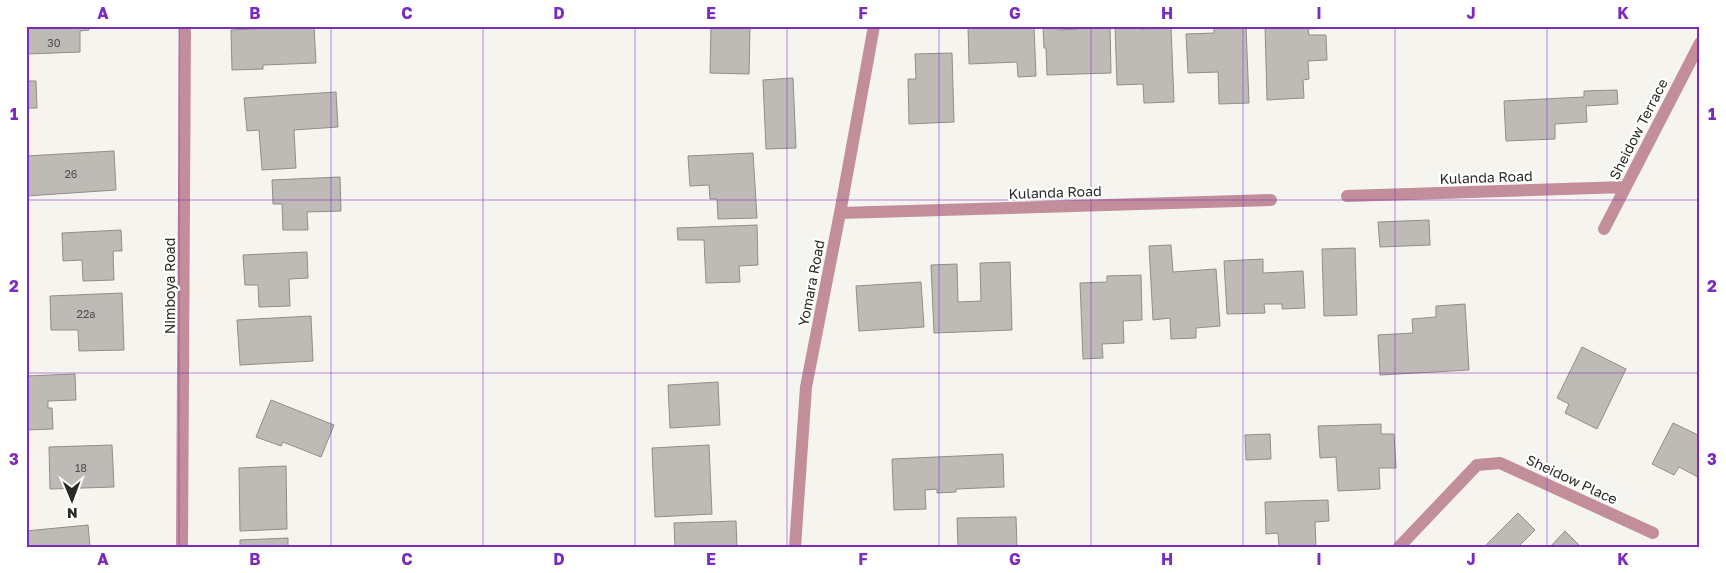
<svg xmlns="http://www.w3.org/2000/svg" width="1726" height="573" font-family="'Golos Text',sans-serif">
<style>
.building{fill:#bebab5;stroke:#918d88}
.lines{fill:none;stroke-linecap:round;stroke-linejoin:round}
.minor{stroke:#c18e9a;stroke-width:12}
.grid{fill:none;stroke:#7b2cbf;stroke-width:1;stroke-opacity:0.55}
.labels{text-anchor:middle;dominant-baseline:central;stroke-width:4.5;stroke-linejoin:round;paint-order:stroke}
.number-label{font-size:11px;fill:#4f4e4a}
.street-label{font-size:14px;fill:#2a2a27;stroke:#fff}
.neatline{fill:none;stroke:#7b2cbf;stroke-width:2}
.grid-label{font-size:16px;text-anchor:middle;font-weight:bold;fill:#7b2cbf}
</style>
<rect width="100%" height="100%" fill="#f5f4ee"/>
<!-- building -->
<path class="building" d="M26,26H89V30L80,31V52L28,54Z
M314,26L316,63L263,65V69L232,70L231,30Z
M711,26H750L749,74L710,73Z
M968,26H1034L1036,76L1018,77L1017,62L969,64Z
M1043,26H1058V30L1078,29V26H1110L1111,73L1047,75L1046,48H1044Z
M1115,26H1139L1140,29L1171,28L1174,102L1144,103L1143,84L1117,85Z
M1214,26H1246L1249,103L1219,104L1218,72L1188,73L1186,34L1214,33Z
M1265,26H1324V28L1308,29L1309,35H1326L1327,60L1308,61L1309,79L1303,80L1304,98L1267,100Z
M952,53L954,122L909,124L908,79H916L915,54Z
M793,78L796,148L766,149L763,80Z
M26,81H36L37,108H26Z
M1617,90L1618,104L1586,106L1587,122L1555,124V139L1506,141L1504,101L1584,97V91Z
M336,92L338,127L294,130L296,168L262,170L259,130L247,131L244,98Z
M114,151L116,190L26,196V156Z
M753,153L757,218L718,219L717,199H710L709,185L690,186L688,156Z
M340,177L341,211L307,212L308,230H283L282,204H273L272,180Z
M1429,220L1430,245L1380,247L1378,222Z
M757,225L758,265L739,266L740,282L706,283L704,240H678L677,228Z
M121,230L122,251H113L114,280L83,281L82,260L63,261L62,233Z
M1171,245L1173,272L1216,269L1220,326L1196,328V338L1171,339L1170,318L1153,320L1149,246Z
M1355,248L1357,315L1324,316L1322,249Z
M307,252L308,278L289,279L290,306L259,307L258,285H245L243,255Z
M1263,259V273L1303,271L1305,308L1282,309V304H1264L1265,313L1227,314L1224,261Z
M1010,262L1012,330L934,333L931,265L957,264L958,302L981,301L980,263Z
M1141,275L1142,320L1123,321L1124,343L1102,344L1103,358L1083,359L1080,283L1107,282V276Z
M921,282L924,327L859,331L856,286Z
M122,293L124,350L79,351L78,330H51L50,296Z
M1465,304L1469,370L1380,375L1378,335L1413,333L1412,319L1436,317V306Z
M311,316L313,361L240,365L237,320Z
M1582,347L1626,369L1597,429L1565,413L1569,404L1557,398Z
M75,374L76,400L48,401V408H52L53,429L26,430V376Z
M718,382L720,425L670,428L668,385Z
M271,400L334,425L321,457L283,442L281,446L256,437Z
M1673,423L1700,436V478L1679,467L1674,475L1652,464Z
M1381,424V434H1394L1396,468H1379L1380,489L1338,491L1336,457L1320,458L1318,426Z
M1270,434L1271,459L1246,460L1245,435Z
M112,445L114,487L50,489L49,447Z
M709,445L712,514L655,517L652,448Z
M1003,454L1004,487L956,489V492L937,493V489L925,490L926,509L894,510L892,459Z
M286,466L287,529L240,531L239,468Z
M1328,500L1329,521L1315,522L1316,547H1279L1278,533L1266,534L1265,502Z
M1518,513L1535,530L1518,547H1484Z
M1016,517L1017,547H958L957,518Z
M736,521L737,547H675L674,523Z
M88,525L90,547H26V531Z
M1565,531L1581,547H1550Z
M288,538V547H240V540Z"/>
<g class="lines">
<!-- minor -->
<path class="minor" d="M1347,196L1625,187
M840,213L1271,200
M1604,229L1700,43
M182,547L185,26
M795,547L806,387L840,213L874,26
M1399,547L1477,465L1500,463L1653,533"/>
</g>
<!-- grid -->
<path class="grid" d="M179,26V547M331,26V547M483,26V547M635,26V547M787,26V547M939,26V547M1091,26V547M1243,26V547M1395,26V547M1547,26V547M26,200H1700M26,373H1700"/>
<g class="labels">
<!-- number labels -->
<g class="number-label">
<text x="54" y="42">30</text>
<text x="71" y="173">26</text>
<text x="86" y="313">22a</text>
<text x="81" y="467">18</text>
</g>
<!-- street labels -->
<g class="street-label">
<text transform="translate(1638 129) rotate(-63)">Sheidow Terrace</text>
<text transform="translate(1486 177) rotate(-2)">Kulanda Road</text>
<text transform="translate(1055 192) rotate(-2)">Kulanda Road</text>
<text transform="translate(811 283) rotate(-79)">Yomara Road</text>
<text transform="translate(169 286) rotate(-90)">Nimboya Road</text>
<text transform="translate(1572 479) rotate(25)">Sheidow Place</text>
</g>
</g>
<!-- border -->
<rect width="1726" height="573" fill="none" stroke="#ffffff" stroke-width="55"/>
<!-- north arrow -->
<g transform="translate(72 500) rotate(179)" stroke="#ffffff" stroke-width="4" paint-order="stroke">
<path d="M0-4L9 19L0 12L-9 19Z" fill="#2a2a27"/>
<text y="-8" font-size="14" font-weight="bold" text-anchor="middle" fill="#2a2a27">N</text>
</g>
<rect x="28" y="28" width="1670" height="518" class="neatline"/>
<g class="grid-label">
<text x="103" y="19">A</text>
<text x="255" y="19">B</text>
<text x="407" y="19">C</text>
<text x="559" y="19">D</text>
<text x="711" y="19">E</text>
<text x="863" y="19">F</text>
<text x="1015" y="19">G</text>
<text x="1167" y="19">H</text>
<text x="1319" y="19">I</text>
<text x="1471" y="19">J</text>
<text x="1623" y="19">K</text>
<text x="14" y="120">1</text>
<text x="1712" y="120">1</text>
<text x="14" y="292">2</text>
<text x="1712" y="292">2</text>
<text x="14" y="465">3</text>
<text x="1712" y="465">3</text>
<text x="103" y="565">A</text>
<text x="255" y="565">B</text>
<text x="407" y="565">C</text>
<text x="559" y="565">D</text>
<text x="711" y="565">E</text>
<text x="863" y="565">F</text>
<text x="1015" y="565">G</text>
<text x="1167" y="565">H</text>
<text x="1319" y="565">I</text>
<text x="1471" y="565">J</text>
<text x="1623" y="565">K</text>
</g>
</svg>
